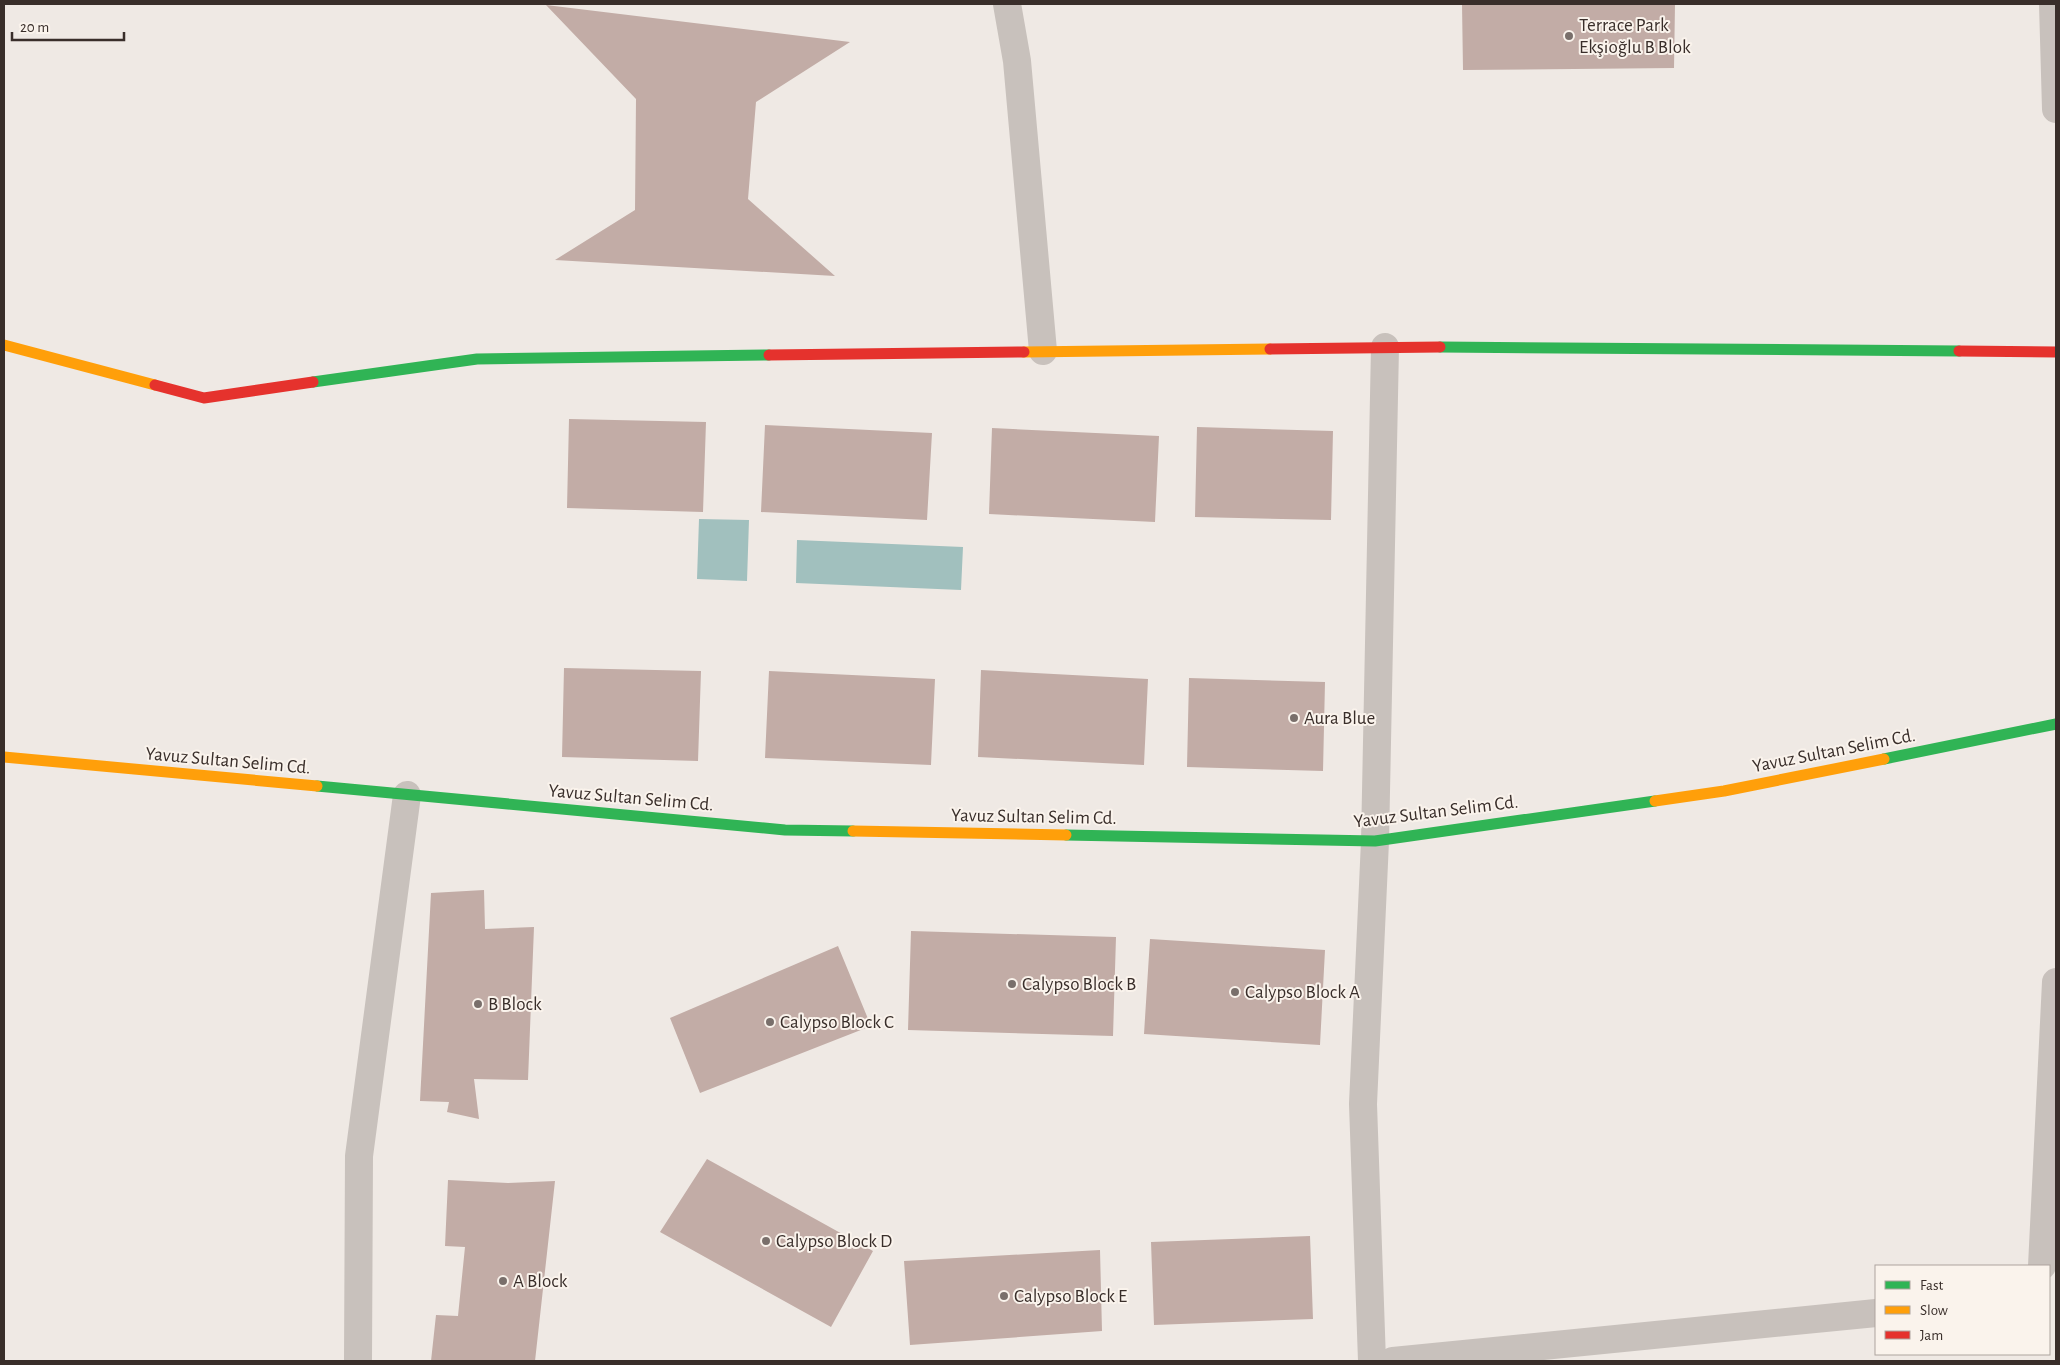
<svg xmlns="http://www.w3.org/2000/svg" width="2060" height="1365" font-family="'Alegreya Sans',sans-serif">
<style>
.water{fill:#a1c0be}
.building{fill:#c2aca6}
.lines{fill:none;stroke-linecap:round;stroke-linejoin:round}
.street{stroke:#c8c1bc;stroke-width:28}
.fast{stroke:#30b455;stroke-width:11}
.slow{stroke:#ff9f0a;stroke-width:11}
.jam{stroke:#e5322d;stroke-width:11}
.poi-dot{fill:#796f6b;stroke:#faf3ec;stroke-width:2}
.labels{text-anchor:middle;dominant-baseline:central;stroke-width:4;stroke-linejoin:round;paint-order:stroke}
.poi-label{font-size:19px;fill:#392e2a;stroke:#faf3ec;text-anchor:start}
.street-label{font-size:19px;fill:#392e2a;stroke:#faf3ec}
</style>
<rect width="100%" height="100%" fill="#efe9e4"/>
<!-- water -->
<path class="water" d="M699,519L749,520L747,581L697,579Z
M797,540L963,547L961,590L796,583Z"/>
<!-- building -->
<path class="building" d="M1462,4H1675L1674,68L1463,70Z
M546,5L850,42L756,102L748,199L835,276L555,260L635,210L636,99Z
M569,419L706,422L703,512L567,508Z
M765,425L932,433L927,520L761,512Z
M1197,427L1333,431L1331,520L1195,517Z
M992,428L1159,436L1155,522L989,514Z
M564,668L701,671L698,761L562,757Z
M981,670L1148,679L1144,765L978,757Z
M769,671L935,679L931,765L765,758Z
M1189,678L1325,682L1323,771L1187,767Z
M484,890L485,929L534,927L528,1080L474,1079L479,1119L447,1112L449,1102L420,1101L431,893Z
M911,931L1116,937L1113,1036L908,1030Z
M1150,939L1325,950L1320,1045L1144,1034Z
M838,946L871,1026L700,1093L670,1018Z
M707,1159L873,1251L831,1327L660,1232Z
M448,1180L508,1183L555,1181L535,1361H431L436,1315L458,1316L465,1247L445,1246Z
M1310,1236L1313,1319L1154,1325L1151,1242Z
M1100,1250L1102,1331L910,1345L904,1261Z"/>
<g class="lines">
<!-- street -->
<path class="street" d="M1007,4L1017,61L1043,351
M2053,4L2056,109
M2042,1266L2056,982
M358,1361L359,1156L407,795
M1372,1361L1363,1104L1375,841L1385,347
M1393,1361L1876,1313"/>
<!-- fast -->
<path class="fast" d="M1440,347L1959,351
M313,382L477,359L769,355
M1884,759L2056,724
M317,786L785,830L853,831
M1066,835L1375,841L1655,801"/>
<!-- slow -->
<path class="slow" d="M4,345L155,385
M1024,352L1270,349
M4,757L317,786
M1655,801L1724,791L1884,759
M853,831L1066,835"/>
<!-- jam -->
<path class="jam" d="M1270,349L1440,347
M1959,351L2056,352
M769,355L1024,352
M155,385L204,398L313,382"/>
</g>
<!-- markers -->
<g class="poi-dot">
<circle cx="1569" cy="36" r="5"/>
<circle cx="1294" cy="718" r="5"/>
<circle cx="1012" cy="984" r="5"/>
<circle cx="1235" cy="992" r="5"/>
<circle cx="478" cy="1004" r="5"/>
<circle cx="770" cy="1022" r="5"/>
<circle cx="766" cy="1241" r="5"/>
<circle cx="503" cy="1281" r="5"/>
<circle cx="1004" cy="1296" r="5"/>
</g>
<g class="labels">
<!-- poi labels -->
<g class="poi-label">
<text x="1579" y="25">Terrace Park<tspan x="1579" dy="22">Ekşioğlu B Blok</tspan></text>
<text x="1304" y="718">Aura Blue</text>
<text x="1022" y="984">Calypso Block B</text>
<text x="1245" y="992">Calypso Block A</text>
<text x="488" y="1004">B Block</text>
<text x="780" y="1022">Calypso Block C</text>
<text x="776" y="1241">Calypso Block D</text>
<text x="513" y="1281">A Block</text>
<text x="1014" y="1296">Calypso Block E</text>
</g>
<!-- street labels -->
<g class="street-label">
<text transform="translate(1834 751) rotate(-11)">Yavuz Sultan Selim Cd.</text>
<text transform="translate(228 761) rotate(5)">Yavuz Sultan Selim Cd.</text>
<text transform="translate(631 798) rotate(5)">Yavuz Sultan Selim Cd.</text>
<text transform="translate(1436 812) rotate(-7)">Yavuz Sultan Selim Cd.</text>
<text transform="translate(1034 817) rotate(1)">Yavuz Sultan Selim Cd.</text>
</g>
</g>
<!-- border -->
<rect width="2060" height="1365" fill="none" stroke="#392e2a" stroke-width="10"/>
<!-- legend -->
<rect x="1875" y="1265" width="175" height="90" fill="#faf3ec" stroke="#ada49e"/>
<rect x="1885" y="1281" width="25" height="8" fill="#30b455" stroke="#ada49e"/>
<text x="1920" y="1290" font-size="15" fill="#392e2a">Fast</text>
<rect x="1885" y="1306" width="25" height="8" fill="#ff9f0a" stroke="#ada49e"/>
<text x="1920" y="1315" font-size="15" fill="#392e2a">Slow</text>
<rect x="1885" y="1331" width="25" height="8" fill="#e5322d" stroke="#ada49e"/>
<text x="1920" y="1340" font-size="15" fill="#392e2a">Jam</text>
<!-- scale -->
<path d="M12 32v8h112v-8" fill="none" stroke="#392e2a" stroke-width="2.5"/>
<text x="20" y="32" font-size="15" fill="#392e2a" stroke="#faf3ec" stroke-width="4" paint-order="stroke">20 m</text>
</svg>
